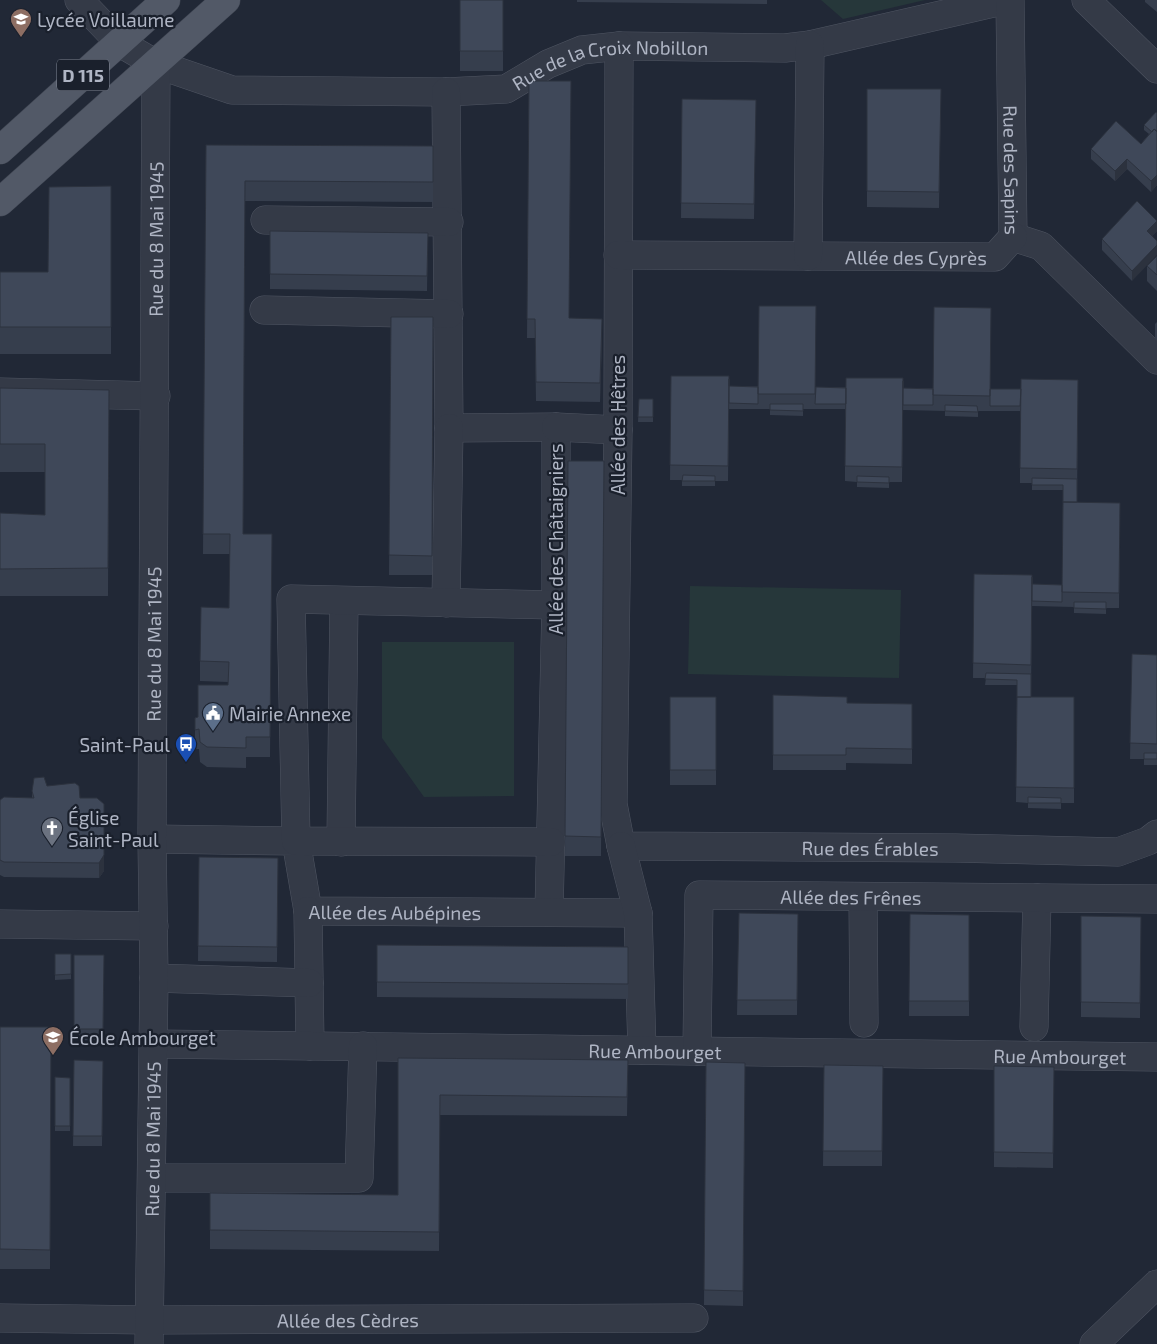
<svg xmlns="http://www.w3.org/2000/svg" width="1157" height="1344" font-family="'Exo 2',sans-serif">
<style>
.green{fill:#26373a}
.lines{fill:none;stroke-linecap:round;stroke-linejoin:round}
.minor-casing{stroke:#4f5562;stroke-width:29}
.major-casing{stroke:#3e4451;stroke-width:29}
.minor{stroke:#343a47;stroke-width:28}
.major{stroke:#525967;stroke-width:28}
.wall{fill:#363e4d}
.shaded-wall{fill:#2c323e}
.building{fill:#3f4859;stroke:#2c323e}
.labels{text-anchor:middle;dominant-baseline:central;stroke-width:4.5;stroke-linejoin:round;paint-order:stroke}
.shield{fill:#1a202c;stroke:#828896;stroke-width:1}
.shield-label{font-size:18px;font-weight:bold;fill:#afb5c4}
.poi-label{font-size:19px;fill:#afb5c4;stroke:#1a202c;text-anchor:start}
.street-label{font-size:19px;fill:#afb5c4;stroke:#1a202c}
</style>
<rect width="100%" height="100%" fill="#212836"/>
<!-- green -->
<path class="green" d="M821,0H925L843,19Z
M690,586L901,590L899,678L688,674Z
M382,642H514V796L424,797L382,738Z"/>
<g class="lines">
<!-- minor casing -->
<g class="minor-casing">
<g id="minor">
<path id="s1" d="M79,0L120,43L156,64L232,90L446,92L506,89L548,64L582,50L619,46L785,48L810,45L1006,0"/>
<path id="s2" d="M1010,0L1013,237"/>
<path d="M1086,0L1157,69"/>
<path id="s3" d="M619,46L618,430L613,804L621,846L955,848L1118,852L1148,841L1157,834"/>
<path d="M446,92L449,428L556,427V605L549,912"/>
<path d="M265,220L449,222"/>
<path d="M1013,237L1041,246L1157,360"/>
<path id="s4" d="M618,255L995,257L1013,237"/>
<path d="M808,256L810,45"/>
<path d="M264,310L449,314"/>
<path d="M0,392L156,396"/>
<path d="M556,427L618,430"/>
<path d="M446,603L449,428"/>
<path id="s5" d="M152,839L296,841L308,911L638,913"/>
<path d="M341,842L344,601"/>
<path d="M551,842L296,841L291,599L556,605"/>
<path d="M621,846L638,913L642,1050"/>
<path d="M863,897L864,1023"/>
<path d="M308,911L310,1046"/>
<path d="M0,924L154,926"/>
<path d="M154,978L309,983"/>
<path d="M1034,1027L1037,898"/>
<path id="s6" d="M154,1044L1157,1057"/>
<path id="s7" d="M697,1051L699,895L1157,899"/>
<path d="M152,1178H359L363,1046"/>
<path id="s8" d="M0,1318L150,1320L694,1318"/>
<path id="s9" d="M149,1344L154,978L152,839L156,64"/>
<path d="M1094,1344L1157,1284"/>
</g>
</g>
<!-- major casing -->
<g class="major-casing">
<path id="major" d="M0,150L166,0
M0,202L226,0"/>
</g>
<!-- minor -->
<use href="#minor" class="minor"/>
<!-- major -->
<use href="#major" class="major"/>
</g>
<!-- wall -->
<path class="wall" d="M460,0H503V71H460Z
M577,0H767V4L577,2Z
M1145,0H1157V12L1145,2Z
M529,81L569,318L602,338L600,402L536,401L535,338H527Z
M867,89H941L939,208L867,207Z
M682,99L756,100L754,219L681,218Z
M1157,113V185L1151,192L1127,169L1115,181L1091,159V149L1141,144L1149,134L1144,130V125Z
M206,145L433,146V202L245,201L243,534H272L270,757H246V768L207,767L200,762L199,749H195V718L198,717L228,685V682L200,681V661L229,608L230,554H203Z
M111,186V354H0V272H48Z
M270,231L428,233L427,291L270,289Z
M1157,231L1152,236L1132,281L1102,250V239Z
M1157,256V291L1147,281V266Z
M391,317H433L432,575H389Z
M1157,322V341L1155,339V324Z
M671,376L729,386L990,389L1078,395L1077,502L1120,518L1119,608H1106V614L1074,613V607L1032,606V590L1031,697H1074V803H1061V809L1028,808V803L1016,802L1017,685H985L986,678H973L974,574L1032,584L1062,585L1063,490H1032V483H1020V411H978V417L945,416V411L903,410V393L902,482H889V488L857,487V482L845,481V409H803V416L770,415V409H729V393L728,481H715V486H682V480H670Z
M0,388L109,390L108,596H0V513L45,515V472H0Z
M639,399H653V422H638Z
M568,461H604L601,856H565Z
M1132,654L1157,655V765H1144V759H1130Z
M773,695L847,703L912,704V764L846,763V770H773Z
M670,697H716V785H670Z
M47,786L80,798L104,871L99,878L4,877L0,875V800L32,798V791Z
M199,857L278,858L277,962L198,961Z
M739,913L798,914L797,1015H737Z
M910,914L969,915V1016H909Z
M1081,916L1141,917L1140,1018L1081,1017Z
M377,945L628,947V999L377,997Z
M71,954V979L55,980V975Z
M74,955H104L103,1040H74Z
M0,1027H51L50,1269H0Z
M398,1058L628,1060L627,1116L440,1115L439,1251L210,1249V1193L398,1195Z
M74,1060L103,1061L102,1146H73Z
M706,1062L745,1063L743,1306L704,1305Z
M824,1065L883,1066L882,1166H823Z
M994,1066L1054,1067L1053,1168L994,1167Z
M55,1077L70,1078V1131H55Z"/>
<!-- shaded-wall -->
<path class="shaded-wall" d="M1127,159V169L1115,181V171Z
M1157,175V185L1151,192V181Z
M1157,221V231L1147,242V231Z
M1157,245V255L1132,281V271Z
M602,319V338L600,402V383Z
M104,855V871L99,878V863Z"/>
<!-- building -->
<path class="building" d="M460,0H503V51H460Z
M529,81H571L569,318L602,319L600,383L536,382L535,319H527Z
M867,89H941L939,192L867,191Z
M682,99L756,100L754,204L681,203Z
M1156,112L1157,113V131L1154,129L1152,132L1144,125Z
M1116,121L1141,144L1154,129L1157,132V175L1151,181L1127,159L1115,171L1091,149Z
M206,145L433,146V182L245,181L243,534H272L270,737H246V748L207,747L200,742L199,729L195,730V718L198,717V685H228L229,662L200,661L201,607L229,608L230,534H203Z
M111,186V327H0V272H48L49,187Z
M1137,201L1157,221L1147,231L1157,241V245L1132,271L1102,239Z
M270,231L428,233L427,276L270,274Z
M1157,256V275L1147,266Z
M759,306H816L815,394H758Z
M934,307L991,308L990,396L933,395Z
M391,317H433L432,556L389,555Z
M671,376H729L728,466L670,465Z
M846,378H903L902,467L845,466Z
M729,379V386L758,387V404L729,403Z
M1021,379L1078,380L1077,469L1020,468Z
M903,381V388L933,389V405H903Z
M816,387L846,388V404H815Z
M0,388L109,390L108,568L0,569V513L45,515V444H0Z
M990,389H1021L1020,406H990Z
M639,399H653V417H638Z
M770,404H803V411L770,410Z
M945,405L977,406L978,412L945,411Z
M568,461H604L601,837L565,836Z
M683,475L715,476V481H682Z
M857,476L889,477V483L857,482Z
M1032,478L1077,479V502H1063V485H1032Z
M1063,502L1120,503L1119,593L1062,592Z
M974,574L1032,575L1031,665L973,663Z
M1032,577V584L1062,585V602L1032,601Z
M1074,602H1106V609L1074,608Z
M1132,654L1157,655V744L1130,743Z
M986,673L1031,674V697H1017V680L985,679Z
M773,695L847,697V703L912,704V749L846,748V755H773Z
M670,697H716V770H670Z
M1017,697H1074V788L1016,787Z
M1144,753H1157V759H1144Z
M44,777L47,786L75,783L79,786L80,798H97L104,804V855L99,863L4,862L0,860V800L4,797L34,798L32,791L34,778Z
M1028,797L1061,798V803H1028Z
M199,857L278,858L277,947L198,946Z
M739,913L798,914L797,1000H737Z
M910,914L969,915V1001H909Z
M1081,916L1141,917L1140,1003L1081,1002Z
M377,945L628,947V984L377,982Z
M55,954H71V974L55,975Z
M74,955H104L103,1029H74Z
M0,1027H51L50,1250L0,1249Z
M398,1058L628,1060L627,1097L440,1095L439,1232L210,1230V1193L398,1195Z
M74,1060L103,1061L102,1136H73Z
M706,1062L745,1063L743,1291L704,1290Z
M824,1065L883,1066L882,1151H823Z
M994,1066L1054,1067L1053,1153L994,1152Z
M55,1077L70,1078V1126H55Z"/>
<!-- icons -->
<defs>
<g id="school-pin" transform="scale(1.125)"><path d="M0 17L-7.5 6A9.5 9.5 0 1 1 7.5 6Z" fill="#8d6e63" stroke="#1a202c"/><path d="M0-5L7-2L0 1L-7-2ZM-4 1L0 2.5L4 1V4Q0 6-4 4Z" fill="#fff"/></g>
<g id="civic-pin" transform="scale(1.125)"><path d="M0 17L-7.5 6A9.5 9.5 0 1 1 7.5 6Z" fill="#5c6f8a" stroke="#1a202c"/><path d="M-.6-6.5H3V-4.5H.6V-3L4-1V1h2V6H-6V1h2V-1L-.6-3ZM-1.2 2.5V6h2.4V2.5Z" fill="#fff"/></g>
<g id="bus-pin" transform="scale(1.125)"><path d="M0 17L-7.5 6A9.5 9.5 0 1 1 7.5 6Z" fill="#1a4fb4" stroke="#1a202c"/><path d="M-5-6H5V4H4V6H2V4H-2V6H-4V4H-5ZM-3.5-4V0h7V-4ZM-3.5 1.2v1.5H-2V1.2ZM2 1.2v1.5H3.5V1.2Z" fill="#fff"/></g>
<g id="church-pin" transform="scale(1.125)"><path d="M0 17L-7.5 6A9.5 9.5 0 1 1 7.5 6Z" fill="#6b7280" stroke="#1a202c"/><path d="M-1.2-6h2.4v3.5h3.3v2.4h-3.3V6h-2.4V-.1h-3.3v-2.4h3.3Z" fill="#fff"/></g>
</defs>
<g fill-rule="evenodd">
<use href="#school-pin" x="21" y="19"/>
<use href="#civic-pin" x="213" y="713"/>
<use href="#bus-pin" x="186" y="744"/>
<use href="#church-pin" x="52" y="828"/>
<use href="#school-pin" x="53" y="1037"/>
</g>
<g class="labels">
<!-- shield labels -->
<rect class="shield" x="57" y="59.5" width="52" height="31" rx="4"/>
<g class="shield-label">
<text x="83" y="75">D 115</text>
</g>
<!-- poi labels -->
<g class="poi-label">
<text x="37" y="19">Lycée Voillaume</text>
<text x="229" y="713">Mairie Annexe</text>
<text x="170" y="744" text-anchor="end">Saint-Paul</text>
<text x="68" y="817">Église<tspan x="68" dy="22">Saint-Paul</tspan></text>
<text x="69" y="1037">École Ambourget</text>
</g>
<!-- street labels -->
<g class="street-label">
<text stroke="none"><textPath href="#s1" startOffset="566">Rue de la Croix Nobillon</textPath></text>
<text stroke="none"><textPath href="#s2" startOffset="170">Rue des Sapins</textPath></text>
<text stroke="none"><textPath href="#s9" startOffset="1105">Rue du 8 Mai 1945</textPath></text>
<text stroke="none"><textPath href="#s4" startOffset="298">Allée des Cyprès</textPath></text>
<text transform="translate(617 425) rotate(-90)">Allée des Hêtres</text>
<text transform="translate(555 539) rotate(-90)">Allée des Châtaigniers</text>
<text stroke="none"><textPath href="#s9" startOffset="700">Rue du 8 Mai 1945</textPath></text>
<text stroke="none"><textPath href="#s3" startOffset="1050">Rue des Érables</textPath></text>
<text stroke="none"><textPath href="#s7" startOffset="308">Allée des Frênes</textPath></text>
<text stroke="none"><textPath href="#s5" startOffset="302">Allée des Aubépines</textPath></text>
<text stroke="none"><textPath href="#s6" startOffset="501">Rue Ambourget</textPath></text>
<text stroke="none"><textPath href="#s6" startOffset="906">Rue Ambourget</textPath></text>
<text stroke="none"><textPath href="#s9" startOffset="205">Rue du 8 Mai 1945</textPath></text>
<text stroke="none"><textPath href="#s8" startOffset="348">Allée des Cèdres</textPath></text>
</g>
</g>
</svg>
